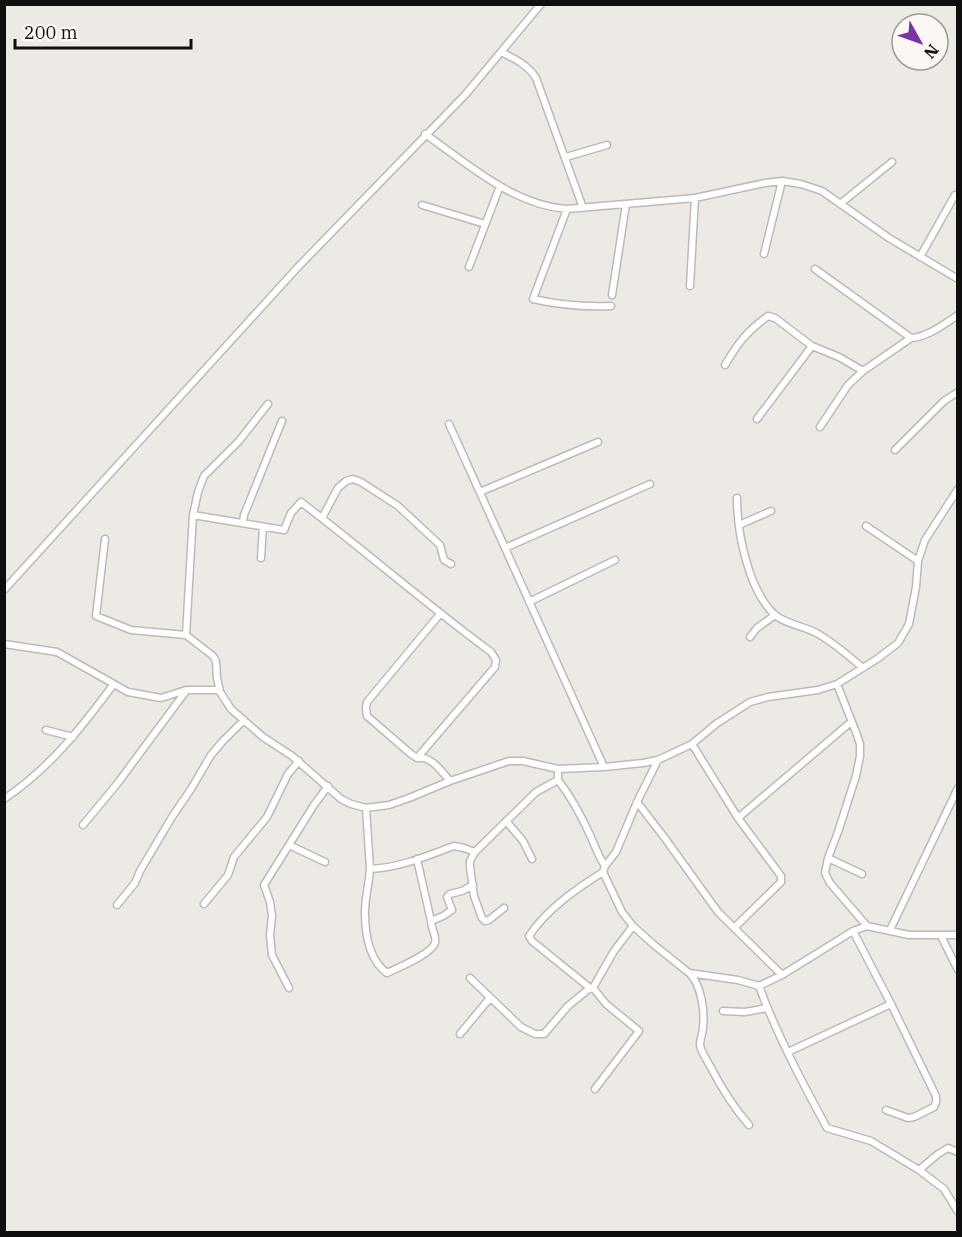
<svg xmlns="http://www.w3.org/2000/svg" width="962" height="1237" font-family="'IBM Plex Serif',serif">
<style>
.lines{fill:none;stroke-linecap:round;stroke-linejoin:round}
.minor-casing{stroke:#bdbab6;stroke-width:9}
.minor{stroke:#fff;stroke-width:6}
</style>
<rect width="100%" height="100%" fill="#edeae6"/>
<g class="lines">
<!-- minor casing -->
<g class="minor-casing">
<path id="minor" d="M501,52C515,59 527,64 536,78L583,208
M425,134C468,164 513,205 567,209L695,198L765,183L782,181L801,184L822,191L889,238L958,279
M566,157L607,145
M840,204L892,162
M422,205L485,224
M567,209L533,299C559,305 584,307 611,306
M764,254L782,181
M920,257L955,195
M469,267L500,186
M815,269L911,338
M690,286L695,198
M612,295L626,204
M725,365C738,343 747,331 768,316L775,318L812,346L839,357L863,371
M757,419L812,346
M449,424L604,767
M820,427L848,385L863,371L911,338C928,337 944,324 958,315
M895,450L944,401L958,392
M480,492L598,442
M737,498C737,532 748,589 774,614C786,625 806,626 820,635C835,644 849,656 863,668
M193,515L284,530L291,513L301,502C365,551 426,604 491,652L496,660L495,667L417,758
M322,518L338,488L346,481L353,479L361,482L398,506L440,545L444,560L451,564
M243,523L244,515L282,421
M739,525L771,511
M866,526L918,561
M105,539L96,616L131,630L186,635L193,515L198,492L204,476L239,441L268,404
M505,548L650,484
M261,558L263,527
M4,590L298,267L465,95L541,4
M529,602L615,560
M440,614L367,702L366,707L367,716L411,754L417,758C431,755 441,771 450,781
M186,635L213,656L216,661L217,678L220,692L231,709L263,737L292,756L341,799L351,804L366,808L389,805L409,798L450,781L509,761H523L558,769L604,767L643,763L658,760L692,744L716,724L750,702L768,697L818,690L837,684L877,659L898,643L909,624L916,587L918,561L925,540L958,489
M750,637L757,628L775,615
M4,644L57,652L128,692L161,698L186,690H217L220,692
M837,684L857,735L860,744V756L856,776L838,832L828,858L825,873L830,883L867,926
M46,730L73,737
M692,744L738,818L781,876V882L734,928
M558,780C571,797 581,815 590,835C595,846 598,856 605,866L603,872L622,912L633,926L653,944L689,973L738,980L759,986L782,975L853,931L867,926L909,935H958
M4,799C49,769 82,727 113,685
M637,802L664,837L718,912L782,975
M366,808L370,869
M738,818L851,722
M506,821L523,841L532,859
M83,825L117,784L186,691
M289,845L325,862
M828,858L862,874
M417,859L431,921
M605,866L616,852L637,802L658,760
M473,885L462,891L450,894L447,897L452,910L443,916L431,921C431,928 437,937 435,943C432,954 397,968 387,973C369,960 365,933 365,912C365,898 369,883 370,869C399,868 427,856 454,846L464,848L475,852
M204,904L228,875L234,857L267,817L288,774L299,761
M117,905L135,883L140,871L172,817L191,789L211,755L222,742L244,720
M504,908L489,920L485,921L482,918L474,896L470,867V861L475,852L536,792L558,780V769
M890,930L958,788
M853,931L891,1004L936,1096V1102L934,1107L914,1117L908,1118L886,1110
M941,936L958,970
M690,974C701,985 705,1011 703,1027C703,1033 700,1039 700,1045C701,1052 707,1060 710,1066C721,1087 733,1107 749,1125
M470,978L521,1027L535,1034H544L568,1006L590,988
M759,986C777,1035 802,1082 827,1128L871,1141L919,1170L938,1154L948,1148L958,1152
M289,988L272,955L270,935L272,916L270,902L264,885L314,805L328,786
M594,989V986L614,951L633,926
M723,1011L745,1012L767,1008
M460,1034L490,998
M788,1052L891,1004
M595,1089L639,1031L606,1004L594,989L590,988L532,941L529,936C547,909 576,889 603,872
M919,1170L944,1189L958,1212"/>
</g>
<!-- minor -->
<use href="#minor" class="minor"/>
</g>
<!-- border -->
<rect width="962" height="1237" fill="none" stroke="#100f0d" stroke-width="12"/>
<!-- north arrow -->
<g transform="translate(920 42) rotate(130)"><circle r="28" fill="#fbf8f3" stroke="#9d9b97" stroke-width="1.5"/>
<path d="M0-4.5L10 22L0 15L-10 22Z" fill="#7e33a4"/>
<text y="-9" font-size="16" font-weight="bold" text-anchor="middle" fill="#100f0d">N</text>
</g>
<!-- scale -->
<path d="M15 39v9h176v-9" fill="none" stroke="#100f0d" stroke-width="3"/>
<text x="24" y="39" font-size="18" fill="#100f0d" stroke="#fbf8f3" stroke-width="4.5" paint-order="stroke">200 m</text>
</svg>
